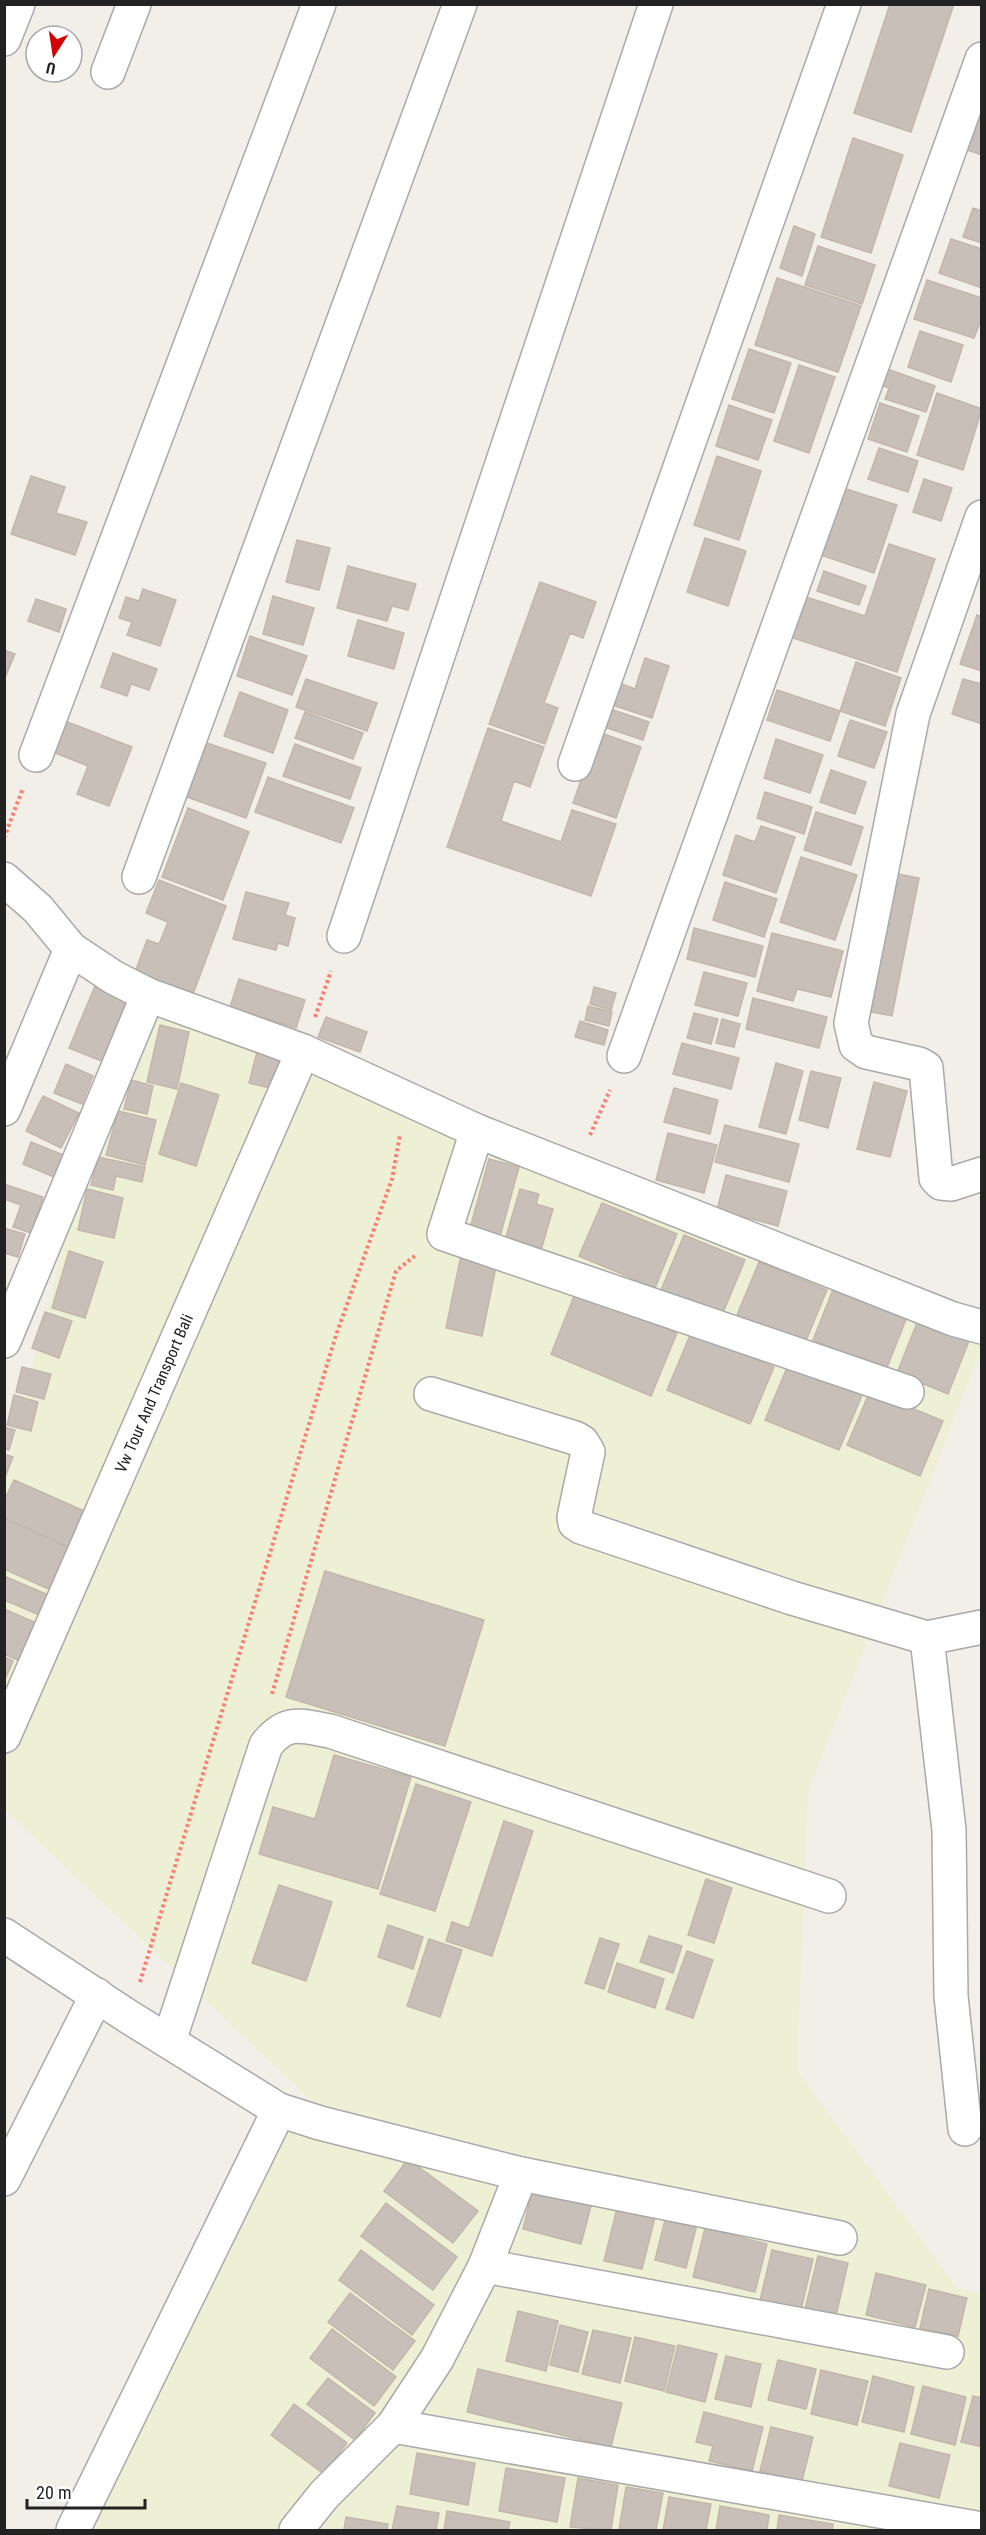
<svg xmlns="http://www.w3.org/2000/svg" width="986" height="2535" font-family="'Roboto Condensed',sans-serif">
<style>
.farmland{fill:#eef0d5}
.building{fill:#c7bfb8;stroke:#c4b6ab;stroke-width:1.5}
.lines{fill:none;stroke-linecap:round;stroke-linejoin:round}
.street-casing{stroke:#a9a9a9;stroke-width:36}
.path{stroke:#fa8072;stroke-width:4;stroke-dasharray:3 3;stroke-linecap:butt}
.street{stroke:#fff;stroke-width:33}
.labels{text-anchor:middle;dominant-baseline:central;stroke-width:6;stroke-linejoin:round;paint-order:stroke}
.street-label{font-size:16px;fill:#222;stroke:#fff}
</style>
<rect width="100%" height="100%" fill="#f2efe9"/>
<!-- farmland -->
<path class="farmland" d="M125,997L981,1315V1350L808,1792L797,2070L958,2289L981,2293V2530H67L307,2097L5,1810V1477Z"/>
<!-- building -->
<path class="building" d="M890,4H954L911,132L854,113Z
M977,119L982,121V155L967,150Z
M853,138L903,155L871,253L821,237Z
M973,208L982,211V243L963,237Z
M794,226L815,234L802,276L780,268Z
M951,239L982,249V288L939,273Z
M818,246L875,265L862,304L805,285Z
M777,278L861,306L838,372L755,345Z
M927,280L982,298V317L974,338L914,319Z
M920,331L963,345L951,382L908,367Z
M749,349L791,363L774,413L732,399Z
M799,365L835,377L809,453L774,441Z
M876,365L935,386L926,412L885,399L889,388L870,382Z
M937,393L982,409L963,470L917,455Z
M880,403L919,416L907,452L868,439Z
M729,405L772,420L758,460L716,446Z
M879,448L918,461L908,492L868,479Z
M717,456L761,471L739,540L694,525Z
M31,476L65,487L56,513L87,522L75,555L11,534Z
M924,479L952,488L941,521L913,512Z
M843,488L897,505L874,573L821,555Z
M705,538L746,551L728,606L687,592Z
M297,540L330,548L319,590L286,582Z
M889,544L935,559L897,672L787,636L800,595L865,616Z
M348,566L416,584L408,610L392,606L387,621L337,608Z
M824,571L866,586L859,605L817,591Z
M540,582L596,602L583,638L570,633L544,703L558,708L545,744L489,724Z
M143,589L176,600L160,646L127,635L132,622L119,618L126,597L139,601Z
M273,596L314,608L303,645L263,634Z
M36,599L66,609L59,632L28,621Z
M977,615L982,617V671L960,664Z
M358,620L404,633L394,669L348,656Z
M250,636L307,656L292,695L237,676Z
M4,650L15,654L4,680Z
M113,653L157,669L149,690L131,684L127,696L101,687Z
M645,658L669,666L652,718L609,704L617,682L635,689Z
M856,662L901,678L885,726L840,711Z
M306,679L377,703L367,731L296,707Z
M963,679L982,684V724L952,714Z
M777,690L840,711L830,741L767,720Z
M240,692L288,710L273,753L224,736Z
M607,708L649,722L643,740L601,726Z
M305,712L363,733L353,759L295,738Z
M850,720L887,732L874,768L838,756Z
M65,721L132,747L109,806L77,794L88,766L53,752Z
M488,728L544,747L530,787L514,781L501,821L561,842L572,810L616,824L591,896L447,847Z
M598,732L641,747L616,818L573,803Z
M776,739L823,755L810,793L764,778Z
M204,742L266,763L246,818L184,796Z
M295,744L361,768L350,799L283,776Z
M831,770L866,782L855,814L820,802Z
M268,777L354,808L341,843L255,812Z
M765,792L812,807L804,834L757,818Z
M188,808L249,832L223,900L162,877Z
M816,812L863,827L851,865L804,850Z
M761,826L795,837L776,893L723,875L736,835L755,842Z
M801,857L857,875L835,940L780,922Z
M893,873L919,878L892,1016L865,1011Z
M159,880L226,906L190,1002L132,980L147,940L159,944L168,922L146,913Z
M725,882L777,899L764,937L713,920Z
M246,892L289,903L285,915L295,918L288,946L278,943L276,950L233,939Z
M694,928L763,946L755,977L687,959Z
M772,933L843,951L831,997L797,989L793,1001L757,991Z
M704,972L747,983L738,1016L695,1005Z
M239,979L305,1000L296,1028L230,1007Z
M95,986L130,1001L104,1062L69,1048Z
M594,987L616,993L611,1010L590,1004Z
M753,998L827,1017L819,1048L746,1029Z
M588,1006L612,1012L609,1026L585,1020Z
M694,1013L718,1019L711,1044L687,1038Z
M326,1017L367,1032L360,1052L318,1037Z
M722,1019L740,1024L734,1047L716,1043Z
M580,1021L608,1030L604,1045L575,1037Z
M160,1025L189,1032L177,1089L147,1082Z
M682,1043L739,1058L731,1089L673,1074Z
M259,1044L284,1050L275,1089L249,1083Z
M776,1063L803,1071L786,1134L759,1127Z
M66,1064L93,1076L82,1104L54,1093Z
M811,1071L841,1078L828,1128L799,1120Z
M131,1080L153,1086L147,1114L124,1109Z
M874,1082L907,1091L890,1157L857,1149Z
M181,1083L219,1095L196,1166L159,1154Z
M674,1088L718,1100L710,1134L664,1122Z
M43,1096L79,1113L61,1148L26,1131Z
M118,1111L156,1120L145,1165L106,1155Z
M725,1125L799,1144L789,1182L715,1162Z
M668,1133L717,1145L704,1193L656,1180Z
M31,1142L63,1155L54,1177L23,1164Z
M98,1157L145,1167L142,1182L116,1176L113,1190L91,1185Z
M489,1159L519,1167L499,1240L469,1232Z
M726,1175L787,1191L778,1226L717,1210Z
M4,1184L43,1197L31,1233L13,1227L21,1205L4,1199Z
M87,1189L123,1198L114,1238L78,1230Z
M520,1189L539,1194L536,1204L553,1209L539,1257L503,1247Z
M602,1203L677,1234L655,1288L579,1256Z
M4,1228L25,1234L18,1257L4,1253Z
M684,1235L745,1260L722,1315L661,1290Z
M69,1251L103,1262L85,1318L52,1308Z
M461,1255L497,1262L482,1336L446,1328Z
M759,1262L827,1290L805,1343L737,1315Z
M836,1282L909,1312L886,1370L813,1340Z
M576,1291L677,1333L651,1396L551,1354Z
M45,1312L72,1321L59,1358L32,1348Z
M920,1315L971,1336L948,1394L897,1373Z
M691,1333L774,1367L750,1424L667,1390Z
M789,1363L863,1393L839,1450L765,1420Z
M22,1367L51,1374L44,1399L16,1392Z
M870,1391L943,1421L920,1476L847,1445Z
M14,1395L38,1402L31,1431L7,1425Z
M4,1427L15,1430L9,1450L4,1449Z
M4,1454L13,1457L4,1480Z
M14,1480L91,1514L75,1550L4,1518V1501Z
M4,1518L75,1550L55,1592L4,1569Z
M325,1571L484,1620L445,1746L286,1697Z
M4,1576L53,1597L44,1617L4,1600Z
M4,1609L43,1626L26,1664L4,1654Z
M4,1657L13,1661L4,1682Z
M334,1755L411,1777L378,1889L259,1854L273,1807L315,1819Z
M416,1784L471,1802L435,1911L380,1894Z
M504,1821L533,1831L492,1956L446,1941L452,1922L469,1928Z
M706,1879L732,1888L714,1943L688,1935Z
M279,1885L332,1902L306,1981L252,1963Z
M388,1925L423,1937L413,1969L378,1957Z
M649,1936L682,1946L673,1973L640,1962Z
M600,1938L619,1944L604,1989L585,1983Z
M429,1939L462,1950L440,2017L407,2006Z
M687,1951L713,1960L693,2018L666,2009Z
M617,1963L664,1979L655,2008L608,1992Z
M408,2159L478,2211L453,2243L384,2191Z
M532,2192L591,2206L581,2244L523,2229Z
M386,2203L457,2257L433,2290L361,2236Z
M618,2204L656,2213L642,2269L604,2261Z
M665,2220L696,2228L686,2268L655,2260Z
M705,2228L767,2244L755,2292L693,2277Z
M361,2250L434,2305L412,2335L339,2280Z
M772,2250L813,2259L801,2310L760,2300Z
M818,2256L848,2263L836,2316L805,2309Z
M876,2273L926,2285L915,2327L866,2315Z
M929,2289L967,2298L958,2336L920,2328Z
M350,2293L415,2341L393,2370L328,2322Z
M518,2311L558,2321L546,2371L506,2361Z
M560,2325L588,2332L578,2372L550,2365Z
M332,2329L396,2377L374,2406L310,2358Z
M593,2330L631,2338L620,2383L582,2374Z
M635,2337L675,2346L664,2391L625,2381Z
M678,2345L717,2354L705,2402L666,2392Z
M726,2356L761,2364L751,2407L715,2399Z
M778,2360L816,2369L806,2409L768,2400Z
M478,2369L622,2403L611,2447L467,2412Z
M821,2370L868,2381L857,2425L811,2414Z
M873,2376L914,2387L904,2432L862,2422Z
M328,2378L375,2413L355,2440L307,2404Z
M923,2386L966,2397L955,2445L911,2434Z
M973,2396L982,2398V2447L961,2442Z
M294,2404L347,2443L324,2474L271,2435Z
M704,2412L763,2427L752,2471L709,2461L713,2446L696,2442Z
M771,2427L813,2437L802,2481L760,2471Z
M900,2443L950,2455L939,2498L889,2486Z
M417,2453L475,2463L468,2505L410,2494Z
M506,2468L565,2478L557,2522L499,2511Z
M578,2478L618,2485L611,2530L570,2527Z
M626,2487L663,2493L656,2530H619Z
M669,2497L711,2504L706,2530H663Z
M397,2506L439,2513L436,2530H392Z
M720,2506L769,2515L767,2530H716Z
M447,2511L510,2522L508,2530H444Z
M779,2515L833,2524L832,2530H777Z
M346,2517L388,2524L387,2530H344Z"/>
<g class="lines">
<!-- street casing -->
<g class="street-casing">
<g id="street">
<path d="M4,39L18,4"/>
<path d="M108,72L134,4"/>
<path d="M982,517L913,714L851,1023L856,1045L866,1052L919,1064L926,1068L936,1178L941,1183L951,1184L982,1174"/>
<path d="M36,755L319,4"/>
<path d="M575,764L844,4"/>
<path d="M139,877L460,4"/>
<path d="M4,879L38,909L71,949L113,977L148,995L303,1051L477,1131L953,1319L982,1327"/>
<path d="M344,936L656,4"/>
<path d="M624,1056L982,59"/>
<path d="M4,1109L71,949"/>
<path d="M477,1131L444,1234L907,1392"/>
<path d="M4,1341L148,995"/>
<path d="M431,1394L575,1438L582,1442L588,1452L574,1517L575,1523L581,1527L792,1598L927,1638L982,1627"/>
<path d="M927,1638L949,1830L951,1996L965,2129"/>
<path id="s1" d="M4,1736L303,1051"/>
<path d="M4,1935L129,2017L279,2110L320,2123L521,2174L840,2238"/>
<path d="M169,2041L266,1745C287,1719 300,1726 330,1731L829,1896"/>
<path d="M4,2179L97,1995"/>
<path d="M485,2266L947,2352"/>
<path d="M393,2426L982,2529"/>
<path d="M73,2530L279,2110"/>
<path d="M296,2530L324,2495L393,2426L437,2359L485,2266L521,2174"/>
</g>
</g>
<!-- path -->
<path class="path" d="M4,838L23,788
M315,1017L331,971
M590,1135L610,1090
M272,1694L396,1271L416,1255
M140,1982L336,1335L392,1179L400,1135"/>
<!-- street -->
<use href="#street" class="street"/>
</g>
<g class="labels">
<!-- street labels -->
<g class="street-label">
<text stroke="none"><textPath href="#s1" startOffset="374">Vw Tour And Transport Bali</textPath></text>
</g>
</g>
<!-- border -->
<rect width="986" height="2535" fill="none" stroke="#222222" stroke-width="12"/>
<!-- north arrow -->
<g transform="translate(54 54) rotate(192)"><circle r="28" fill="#ffffff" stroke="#a7a7a7" stroke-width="1.5"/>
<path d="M0-4.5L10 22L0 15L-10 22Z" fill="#d40000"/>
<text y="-9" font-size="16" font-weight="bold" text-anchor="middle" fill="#222222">U</text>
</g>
<!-- scale -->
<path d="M27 2499v9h118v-9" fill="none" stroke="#222222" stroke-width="3"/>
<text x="36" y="2499" font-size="18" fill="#222222" stroke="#ffffff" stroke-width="4.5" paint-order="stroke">20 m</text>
</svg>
